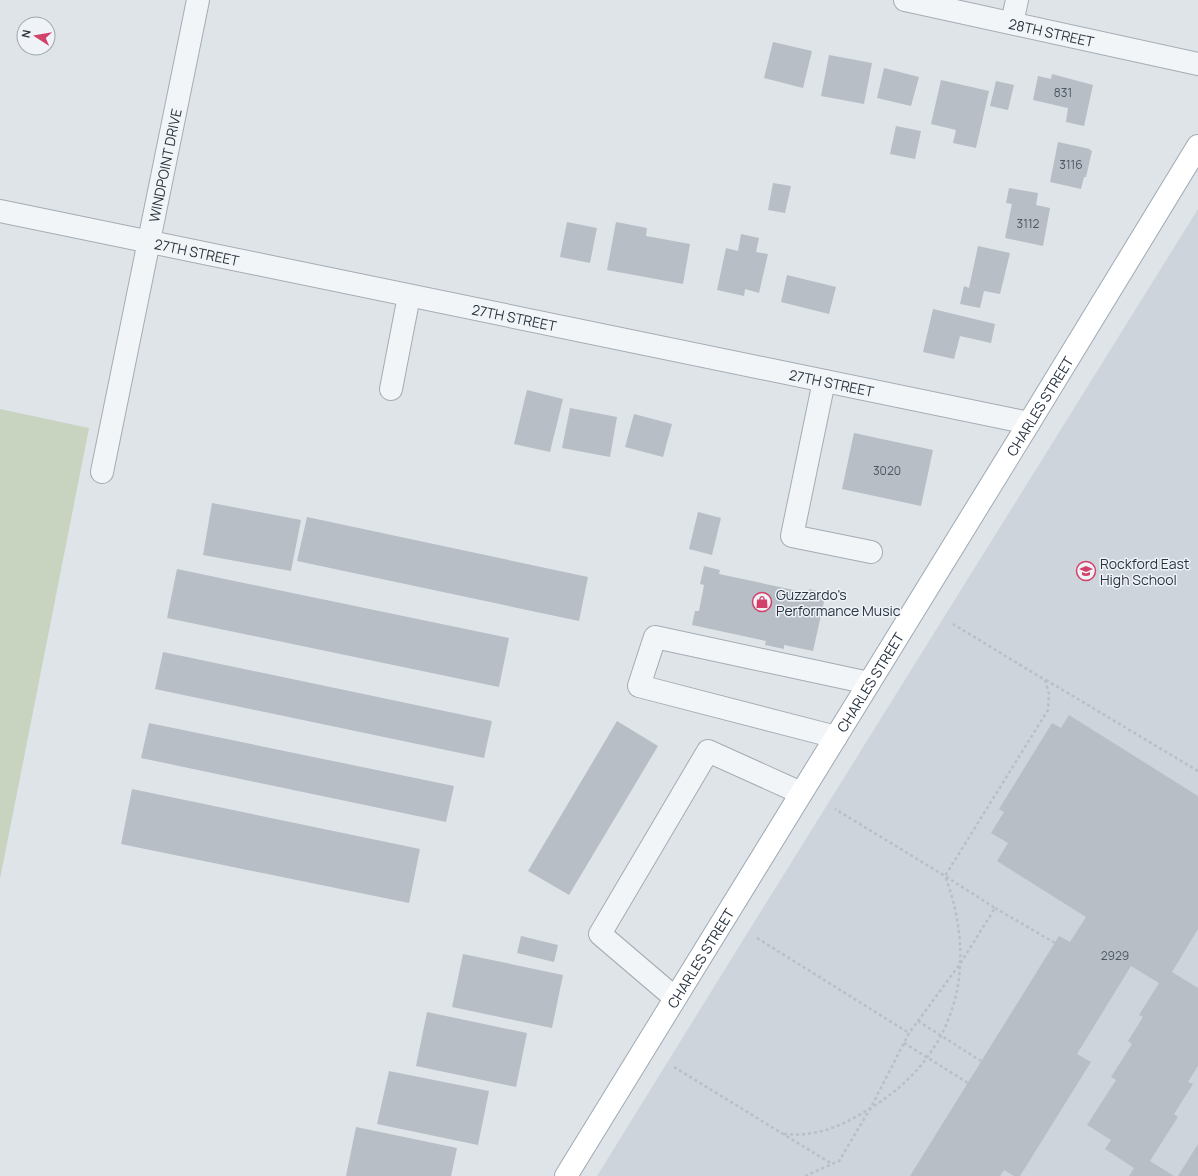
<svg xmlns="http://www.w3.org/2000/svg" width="1198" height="1176" font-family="Manrope,sans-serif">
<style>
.built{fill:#cdd4db}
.green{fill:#c8d3c0}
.building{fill:#b7bec6}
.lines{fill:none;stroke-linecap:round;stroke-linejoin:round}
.minor-casing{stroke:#a4acb3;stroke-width:24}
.major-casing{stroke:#9eaab5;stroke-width:24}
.path{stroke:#b9bfc4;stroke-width:2.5;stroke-dasharray:3 3;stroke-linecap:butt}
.minor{stroke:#f2f5f7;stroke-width:22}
.major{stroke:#fff;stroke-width:22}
.labels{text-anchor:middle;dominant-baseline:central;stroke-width:3;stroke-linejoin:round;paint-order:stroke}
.number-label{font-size:12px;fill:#4c5662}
.street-label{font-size:14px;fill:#283441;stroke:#eff3f7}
.poi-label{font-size:14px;fill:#283441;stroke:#eff3f7;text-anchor:start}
</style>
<rect width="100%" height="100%" fill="#dfe4e9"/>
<!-- built -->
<path class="built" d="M1198,209V1176H597L748,932Z"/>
<!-- green -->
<path class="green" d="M0,409L89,428L0,879Z"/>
<!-- building -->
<path class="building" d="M773,42L812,51L803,88L764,78Z
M829,55L872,63L864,104L821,96Z
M884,68L919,77L911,106L877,98Z
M1052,74L1093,85L1084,126L1066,122L1068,108L1033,100L1038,76L1051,79Z
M941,80L989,91L976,148L953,143L956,130L931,124Z
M996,81L1014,85L1008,110L990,106Z
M896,126L921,131L915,159L890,154Z
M1058,142L1090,149V150L1092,151L1086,177H1084L1081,189L1050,182Z
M773,183L791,186L785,213L768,210Z
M1009,188L1038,193L1036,205L1050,208L1043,246L1005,238L1012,204L1006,203Z
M567,222L597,228L590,263L560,257Z
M616,222L647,228L646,236L690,244L683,284L607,270Z
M741,234L759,238L756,252L768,254L759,293L745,289L744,296L717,290L726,248L738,251Z
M978,246L1010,253L1000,294L984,291L980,308L960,304L964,286L969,288Z
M787,275L836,287L829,314L781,302Z
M933,309L995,324L991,343L960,336L954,359L923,352Z
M527,390L563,399L550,452L514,444Z
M570,408L617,417L610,457L562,448Z
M634,414L672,424L663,457L625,447Z
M854,433L933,450L921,506L842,489Z
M212,503L301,520L291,571L203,555Z
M698,512L721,518L712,555L689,549Z
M307,517L588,577L579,621L297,561Z
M704,566L720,570L719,574L808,593L809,589L826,593L813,651L784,645V649L765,645L766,641L692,625L695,611H699L704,585L700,584Z
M177,569L509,638L499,687L167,618Z
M163,652L492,721L484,758L155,689Z
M1069,715L1198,796V929L1172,972L1198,988V1066L1188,1082L1193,1084L1174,1114L1178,1117L1150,1161L1174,1176H1129L1134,1168L1105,1149L1111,1140L1087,1125L1116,1080L1111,1077L1132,1044L1128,1041L1143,1017L1139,1015L1159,983L1131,966L1077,1054L1091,1062L1020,1176H1014L1004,1170L1000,1176H910L1059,936L1070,942L1086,917L997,861L1008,843L991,833L1004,812L999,809L1052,723L1061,728Z
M617,721L658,746L569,895L528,871Z
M149,723L454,786L446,822L141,758Z
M132,789L420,849L409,903L121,844Z
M521,936L558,945L554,962L517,953Z
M463,954L563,975L552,1028L452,1007Z
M427,1012L527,1033L516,1087L416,1066Z
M389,1071L489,1091L478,1145L377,1124Z
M356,1127L457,1148L451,1176H346Z
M1198,1144V1176H1178Z"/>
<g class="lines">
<!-- minor casing -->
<g class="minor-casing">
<g id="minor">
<path id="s1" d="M905,0L1198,64"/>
<path d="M1012,23L1017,0"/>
<path id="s2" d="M0,211L1029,423"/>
<path d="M824,381L792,536L871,552"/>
<path d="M391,389L409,296"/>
<path id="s3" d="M102,472L198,0"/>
<path d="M836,737L639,686L655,637L869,683"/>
<path d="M675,998L600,934L708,751L801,793"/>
</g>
</g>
<!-- major casing -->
<g class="major-casing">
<g id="major">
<path id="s4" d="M566,1176L1029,423L1198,146"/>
</g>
</g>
<!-- path -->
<path class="path" d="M1046,680L1198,771
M995,908L1055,943
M757,938L909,1033
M918,1021L981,1061
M904,1043L968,1083
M674,1067L832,1164
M784,1134C791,1134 798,1135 805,1134C831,1132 853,1119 874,1106C957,1053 979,966 945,876L1048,710L1049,694L1045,680L953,624
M805,1176L839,1161L870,1109L909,1033L960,964L995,908L945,876L835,809"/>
<!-- minor -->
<use href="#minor" class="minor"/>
<!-- major -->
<use href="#major" class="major"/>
</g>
<!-- icons -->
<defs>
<g id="school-ring" transform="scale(1)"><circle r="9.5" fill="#eff3f7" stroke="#d24169" stroke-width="1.5"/><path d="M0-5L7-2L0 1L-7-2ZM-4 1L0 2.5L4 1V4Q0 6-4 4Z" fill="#d24169"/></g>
<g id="shop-ring" transform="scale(1)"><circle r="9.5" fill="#eff3f7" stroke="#d24169" stroke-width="1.5"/><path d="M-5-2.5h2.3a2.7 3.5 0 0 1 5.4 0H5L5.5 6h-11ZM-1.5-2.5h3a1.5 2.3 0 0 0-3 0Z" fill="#d24169"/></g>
</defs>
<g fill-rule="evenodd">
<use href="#school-ring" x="1086" y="571"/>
<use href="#shop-ring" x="762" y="602"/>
</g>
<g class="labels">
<!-- number labels -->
<g class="number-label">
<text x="1063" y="92">831</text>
<text x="1071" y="164">3116</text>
<text x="1028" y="223">3112</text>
<text x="887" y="470">3020</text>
<text x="1115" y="955">2929</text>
</g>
<!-- street labels -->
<g class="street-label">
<text stroke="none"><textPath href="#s1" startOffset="150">28TH STREET</textPath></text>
<text stroke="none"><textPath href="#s3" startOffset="313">WINDPOINT DRIVE</textPath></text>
<text stroke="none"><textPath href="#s2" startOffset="201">27TH STREET</textPath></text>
<text stroke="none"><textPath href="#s2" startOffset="525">27TH STREET</textPath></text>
<text stroke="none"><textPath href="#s2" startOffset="849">27TH STREET</textPath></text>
<text stroke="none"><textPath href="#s4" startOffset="904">CHARLES STREET</textPath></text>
<text stroke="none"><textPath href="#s4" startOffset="580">CHARLES STREET</textPath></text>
<text stroke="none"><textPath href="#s4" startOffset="256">CHARLES STREET</textPath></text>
</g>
<!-- poi labels -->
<g class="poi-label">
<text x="1100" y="563">Rockford East<tspan x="1100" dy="16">High School</tspan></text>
<text x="776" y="594">Guzzardo's<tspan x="776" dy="16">Performance Music</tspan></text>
</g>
</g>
<!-- north arrow -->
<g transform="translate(36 36) rotate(282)"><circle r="19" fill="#eff3f7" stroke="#9fa7ae"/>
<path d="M0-3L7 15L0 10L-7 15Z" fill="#d24169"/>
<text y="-6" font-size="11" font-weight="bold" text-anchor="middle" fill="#283441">N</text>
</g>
</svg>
